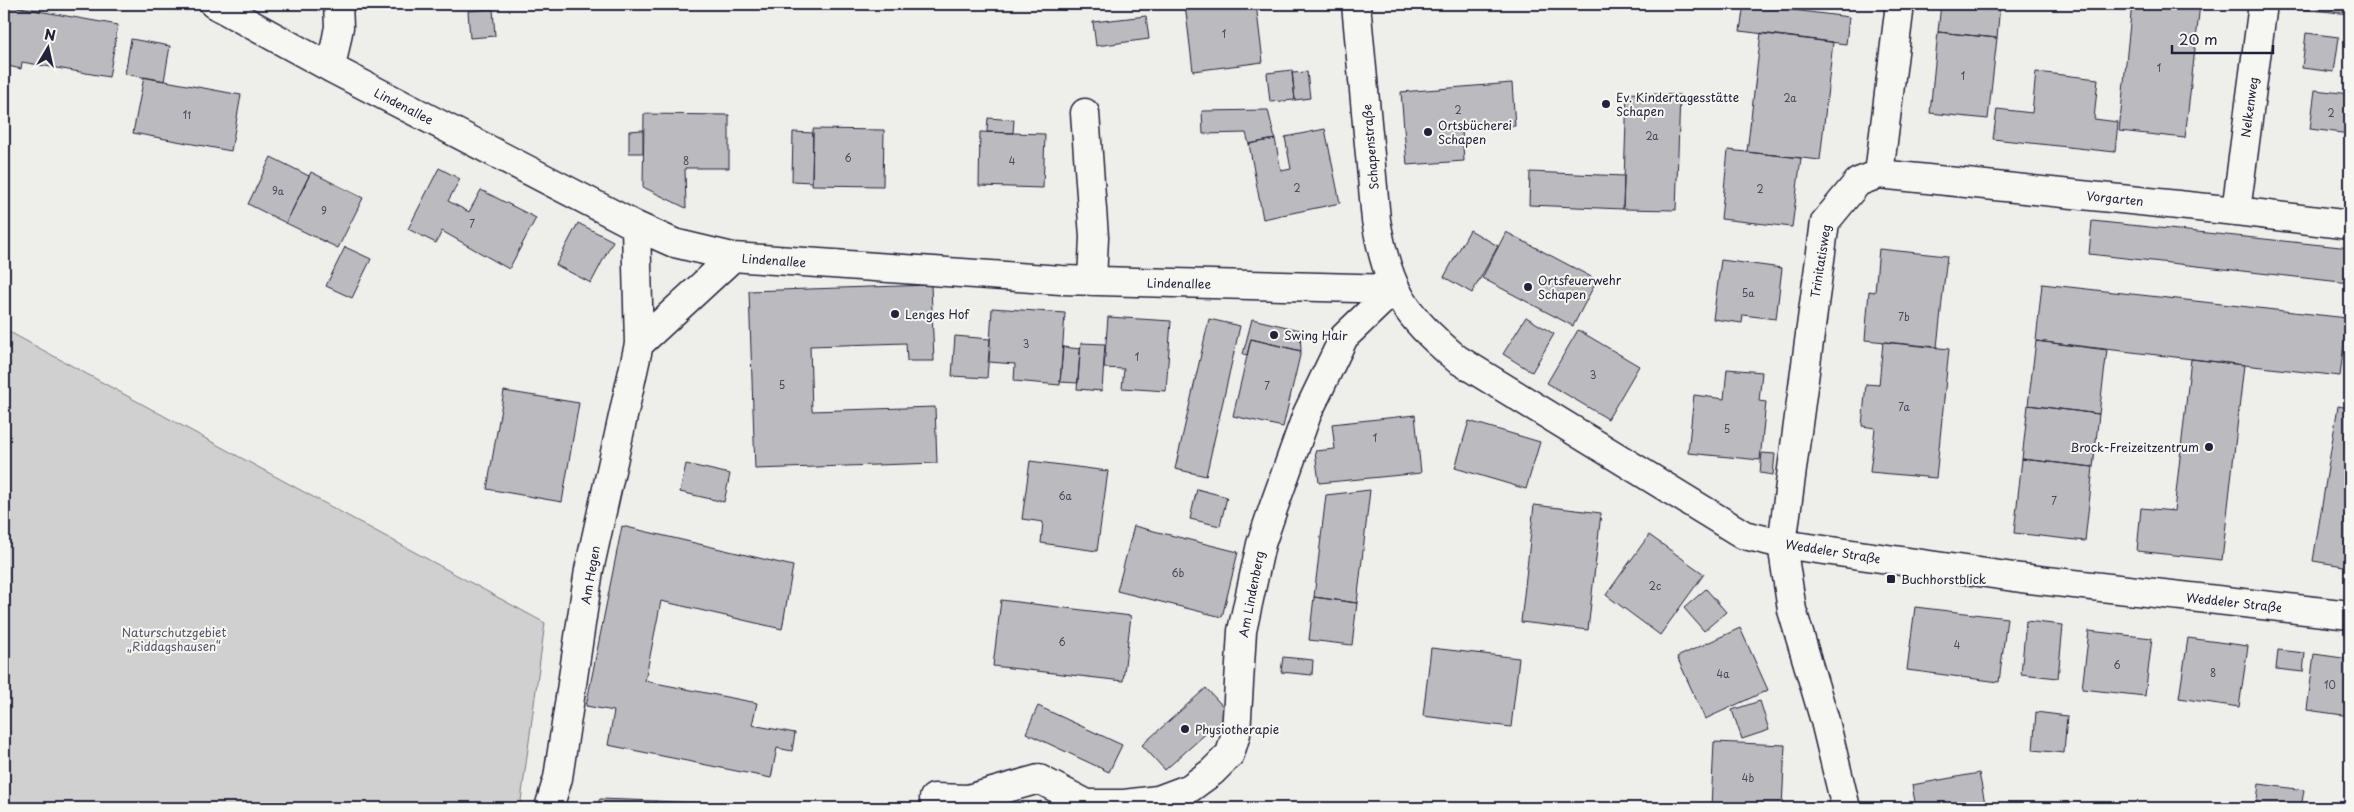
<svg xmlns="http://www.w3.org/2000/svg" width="2354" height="812" font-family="'Playpen Sans',sans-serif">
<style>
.green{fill:#d0d0d1;stroke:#797986}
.building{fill:#bbbbbf;stroke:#22223b}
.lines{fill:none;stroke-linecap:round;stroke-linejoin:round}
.minor-casing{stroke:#22223b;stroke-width:31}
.minor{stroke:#f6f6f2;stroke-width:28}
.poi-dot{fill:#22223b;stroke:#f6f6f2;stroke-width:2}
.labels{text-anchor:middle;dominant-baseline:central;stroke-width:4;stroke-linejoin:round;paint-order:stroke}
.number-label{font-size:10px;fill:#48485c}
.poi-label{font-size:12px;fill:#22223b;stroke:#f6f6f2;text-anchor:start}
.street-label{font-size:12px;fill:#22223b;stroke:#f6f6f2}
.park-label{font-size:12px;fill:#565668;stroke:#f6f6f2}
</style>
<rect width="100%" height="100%" fill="#eeeeeb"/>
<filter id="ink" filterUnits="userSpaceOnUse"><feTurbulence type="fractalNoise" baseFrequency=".02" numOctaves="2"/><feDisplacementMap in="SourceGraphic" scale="10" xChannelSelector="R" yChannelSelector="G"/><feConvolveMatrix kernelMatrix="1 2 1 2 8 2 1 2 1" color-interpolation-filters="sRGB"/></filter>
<g filter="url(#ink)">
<!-- green -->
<path class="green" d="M4,329L545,623L520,808H4Z"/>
<!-- building -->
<path class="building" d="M10,4H42L40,11L10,5Z
M1185,4H1256L1263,62L1193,71Z
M1744,4L1849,17L1846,44L1740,31Z
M1941,4H2000L1997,38L1938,32Z
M2132,4H2200L2185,138L2119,131Z
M2303,4H2350V14L2303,9Z
M4,5L118,25L109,77L22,62L21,69L4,65Z
M493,9L495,36L470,38L468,11Z
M1146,16L1149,39L1096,46L1093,22Z
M1938,32L1997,38L1988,119L1930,113Z
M1761,33L1833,42L1820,160L1747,152Z
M2306,33L2339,37L2334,72L2302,68Z
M131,39L170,46L164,81L125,74Z
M1292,70L1295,100L1270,102L1267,73Z
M1307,72L1310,98L1295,100L1292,73Z
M2036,72L2098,79L2094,119L2118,122L2115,152L1993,139L1997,109L2032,113Z
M144,77L241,95L231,151L133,133Z
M1512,83L1515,126L1462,130L1464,161L1407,165L1401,92Z
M2315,90L2350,94V134L2310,129Z
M1627,93L1680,95L1676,210L1623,209Z
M1268,110L1275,139L1249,144L1246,133L1203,134L1202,111Z
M644,114L729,115V168H685L686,208L643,187Z
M988,118L1014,120L1013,133L987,132Z
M813,129L884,130L883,186L812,185Z
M1325,129L1340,203L1263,219L1249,144L1275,139L1281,171L1291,169L1285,137Z
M643,130V153H629V131Z
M793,132L813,133L812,182L792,181Z
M980,132L1045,134L1043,188L979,186Z
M1728,150L1801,158L1792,227L1721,219Z
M271,157L309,176L286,223L248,204Z
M439,168L460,179L448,201L469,212L481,190L536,218L509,269L442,231L436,243L408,229Z
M311,172L363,198L338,248L286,223Z
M1530,172L1624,176L1623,209L1529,205Z
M2092,221L2350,248V283L2089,254Z
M578,223L613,241L591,283L556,265Z
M1470,230L1498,246L1472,293L1444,277Z
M1506,232L1597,280L1573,326L1482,278Z
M345,247L371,259L352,298L326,286Z
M1879,249L1947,256L1937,347L1865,340L1869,291L1875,292Z
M1721,260L1782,268L1776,319L1743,315L1742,323L1713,319Z
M2042,284L2347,318L2340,376L2036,341Z
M931,285L934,361H907L906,343L810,346L812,411L935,407L937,463L755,469L749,291Z
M992,308L1065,313L1060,385L1014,381L1015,364L989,362Z
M1108,317L1171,321L1166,391L1122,388L1124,369L1104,368Z
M1526,317L1554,334L1532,372L1503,354Z
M1209,319L1240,326L1206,476L1175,469Z
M1252,319L1300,330L1301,351L1251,339L1247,355L1243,354Z
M1578,330L1639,366L1608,419L1547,383Z
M955,336L990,339L987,378L952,376Z
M1251,339L1301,351L1283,427L1233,416Z
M2036,341L2107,350L2099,414L2028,405Z
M1883,342L1949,349L1936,478L1870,472L1875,428L1862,426L1866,384L1879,385Z
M1081,343L1105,344L1102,391L1077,389Z
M1063,347L1080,349L1078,383L1060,382Z
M2191,359L2244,365L2222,560L2137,551L2141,508L2174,511Z
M1727,369L1762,372L1759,401L1766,402L1760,460L1688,453L1694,395L1724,399Z
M504,391L579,403L562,502L487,489Z
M2028,405L2099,414L2093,467L2022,459Z
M2338,406L2350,408V567L2313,561Z
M1415,415L1421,473L1319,483L1315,451L1335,449L1332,424Z
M1469,421L1540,442L1526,489L1455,468Z
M1762,453L1775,454L1773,475L1760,473Z
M2022,459L2093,467L2085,541L2014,533Z
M1030,461L1108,471L1097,551L1041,543L1043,522L1022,519Z
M686,464L730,474L724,502L680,492Z
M1197,489L1227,497L1220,526L1190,519Z
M1370,490L1357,603L1314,597L1326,495Z
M1534,505L1601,513L1588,630L1521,622Z
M622,526L793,566L782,629L661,601L645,681L757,703L752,725L795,733L792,751L777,748L771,778L608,745L614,711L586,706Z
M1134,526L1238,552L1222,617L1117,591Z
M1649,535L1704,574L1660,635L1606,595Z
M1706,589L1726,612L1704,631L1684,608Z
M1314,597L1357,603L1352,645L1309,640Z
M1001,600L1131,616L1123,681L993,666Z
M1915,607L2007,618L1999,682L1907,670Z
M2026,621L2063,625L2058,678L2021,674Z
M1740,628L1768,690L1705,719L1677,657Z
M2089,631L2152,638L2145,696L2082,689Z
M2188,638L2248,646L2239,707L2179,698Z
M1431,648L1519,658L1511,727L1423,716Z
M2278,650L2305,653L2303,672L2276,669Z
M2314,654L2350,659V716L2307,710Z
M1283,657L1313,660L1312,675L1281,672Z
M1206,688L1229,713L1165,770L1142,745Z
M1760,701L1769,730L1742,739L1732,710Z
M1038,706L1122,745L1109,772L1026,733Z
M2036,712L2067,716L2064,753L2033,750Z
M1714,742L1785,745L1782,808H1711Z
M1979,773L1986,808H1916L1912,785Z
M2259,784L2304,790L2301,808H2256Z
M600,799L656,801L654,808H595Z
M656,801L795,808H654Z"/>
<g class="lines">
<!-- minor casing -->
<g class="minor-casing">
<path id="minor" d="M214,4L331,68L636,226L674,243L733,257L1061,280L1394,289
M1356,4L1376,220C1388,290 1404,314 1457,359L1744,535L1782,544L2021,578L2350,615
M331,68L339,27L338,4
M1085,113L1094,237L1092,281
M1879,174L2236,211L2350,225
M2236,211L2263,4
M636,226L639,344
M934,798L968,799L1039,779L1087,804H1124L1158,800L1190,788L1212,772L1230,754L1236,734L1242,631L1261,544L1274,506L1307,414L1344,337L1394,289
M549,808L558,778L589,570L639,344L733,257
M1846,808L1825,721L1792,610L1782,544L1825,222L1858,182L1879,174L1900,4"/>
</g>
<!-- minor -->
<use href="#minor" class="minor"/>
</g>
</g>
<!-- markers -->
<g class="poi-dot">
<circle cx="1606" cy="104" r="5"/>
<circle cx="1428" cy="132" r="5"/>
<circle cx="1528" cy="287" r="5"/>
<circle cx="895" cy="314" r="5"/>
<circle cx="1274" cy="335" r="5"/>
<circle cx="2209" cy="447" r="5"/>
<rect x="1886" y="574" width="10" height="10" rx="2.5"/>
<circle cx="1185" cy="729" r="5"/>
</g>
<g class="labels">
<!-- number labels -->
<g class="number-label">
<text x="1224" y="33">1</text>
<text x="2159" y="67">1</text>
<text x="1963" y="75">1</text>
<text x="1790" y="97">2a</text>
<text x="1458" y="109">2</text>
<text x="2331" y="112">2</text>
<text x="187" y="114">11</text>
<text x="1652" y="135">2a</text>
<text x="848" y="157">6</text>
<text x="686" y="160">8</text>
<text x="1012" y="160">4</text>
<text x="1297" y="187">2</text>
<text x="1760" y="188">2</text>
<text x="278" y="190">9a</text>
<text x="324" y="210">9</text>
<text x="472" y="223">7</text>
<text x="1748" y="292">5a</text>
<text x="1904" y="316">7b</text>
<text x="1026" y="343">3</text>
<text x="1137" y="356">1</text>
<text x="1593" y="374">3</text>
<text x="782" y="384">5</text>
<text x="1267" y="385">7</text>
<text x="1904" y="406">7a</text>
<text x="1727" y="428">5</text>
<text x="1375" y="437">1</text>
<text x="1065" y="495">6a</text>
<text x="2054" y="500">7</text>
<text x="1178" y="572">6b</text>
<text x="1655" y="585">2c</text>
<text x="1062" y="641">6</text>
<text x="1957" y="644">4</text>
<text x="2117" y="664">6</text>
<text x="2213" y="672">8</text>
<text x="1723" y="673">4a</text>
<text x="2330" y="684">10</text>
<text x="1748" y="777">4b</text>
</g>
<!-- poi labels -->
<g class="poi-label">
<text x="1616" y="97">Ev. Kindertagesstätte<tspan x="1616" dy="14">Schapen</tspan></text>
<text x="1438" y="125">Ortsbücherei<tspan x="1438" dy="14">Schapen</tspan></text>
<text x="1538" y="280">Ortsfeuerwehr<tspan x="1538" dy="14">Schapen</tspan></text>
<text x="905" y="314">Lenges Hof</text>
<text x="1284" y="335">Swing Hair</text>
<text x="2199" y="447" text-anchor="end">Brock-Freizeitzentrum</text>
<text x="1901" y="579">Buchhorstblick</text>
<text x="1195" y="729">Physiotherapie</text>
</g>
<!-- street labels -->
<g class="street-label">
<text transform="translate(404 106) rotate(27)">Lindenallee</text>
<text transform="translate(2249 107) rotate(-82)">Nelkenweg</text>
<text transform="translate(1370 147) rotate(-95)">Schapenstraße</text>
<text transform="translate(2115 198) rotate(6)">Vorgarten</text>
<text transform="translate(774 260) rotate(4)">Lindenallee</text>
<text transform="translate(1820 261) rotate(-81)">Trinitatisweg</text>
<text transform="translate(1179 283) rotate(1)">Lindenallee</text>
<text transform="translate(1833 551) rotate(9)">Weddeler Straße</text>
<text transform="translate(590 575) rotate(-80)">Am Hegen</text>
<text transform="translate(1251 594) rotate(-79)">Am Lindenberg</text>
<text transform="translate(2234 602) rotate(6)">Weddeler Straße</text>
</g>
<!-- park labels -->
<g class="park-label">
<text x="174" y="632">Naturschutzgebiet<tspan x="174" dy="14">„Riddagshausen“</tspan></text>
</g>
</g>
<!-- margin -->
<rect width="2354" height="812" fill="none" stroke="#f6f6f2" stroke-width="20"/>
<rect x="10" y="10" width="2334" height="792" fill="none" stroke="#22223b" stroke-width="2" filter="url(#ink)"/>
<!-- north arrow -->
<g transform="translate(48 48) rotate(9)" stroke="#f6f6f2" stroke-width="4" paint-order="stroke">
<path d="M0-4L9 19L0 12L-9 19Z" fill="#22223b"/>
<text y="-8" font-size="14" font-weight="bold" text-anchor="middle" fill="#22223b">N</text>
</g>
<!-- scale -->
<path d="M2172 45v8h101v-8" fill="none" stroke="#22223b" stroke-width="2.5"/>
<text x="2179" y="45" font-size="15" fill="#22223b" stroke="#f6f6f2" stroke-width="4" paint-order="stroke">20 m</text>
</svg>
